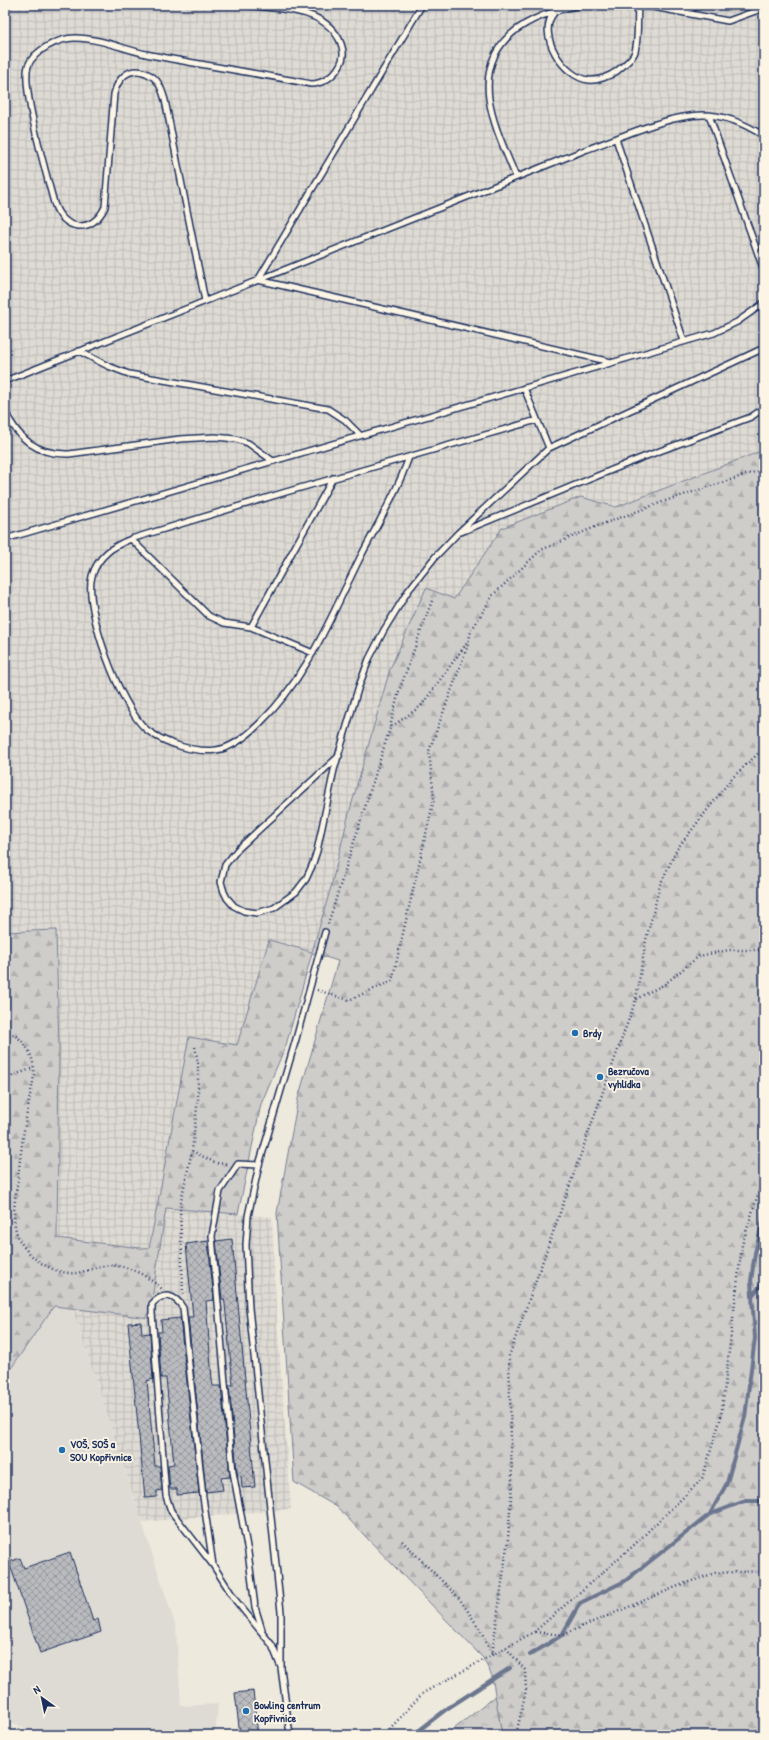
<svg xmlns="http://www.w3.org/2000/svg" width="769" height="1740" font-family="'Patrick Hand',sans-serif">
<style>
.built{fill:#dedbd4}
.industrial{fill:url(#industrial-grid)}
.grass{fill:url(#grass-tufts);stroke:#757e94}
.forest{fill:url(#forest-firs);stroke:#757e94}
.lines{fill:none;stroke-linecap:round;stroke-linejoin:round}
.stream{stroke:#6c778f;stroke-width:4}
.building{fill:url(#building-cross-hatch);stroke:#1b2f5e}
.lane-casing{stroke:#1b2f5e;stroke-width:8}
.path{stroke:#1b2f5e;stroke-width:2.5;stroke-dasharray:1 3;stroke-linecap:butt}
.lane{stroke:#fcf5e5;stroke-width:5}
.lane-bridge-casing{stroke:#1b2f5e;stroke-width:8;stroke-linecap:butt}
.lane-bridge{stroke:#fcf5e5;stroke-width:5}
.poi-dot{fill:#1f6fb2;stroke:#fcf5e5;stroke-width:1.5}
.labels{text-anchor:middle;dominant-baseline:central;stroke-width:3.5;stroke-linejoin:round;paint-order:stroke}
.poi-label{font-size:11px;font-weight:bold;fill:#1b2f5e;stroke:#fcf5e5;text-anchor:start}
</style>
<defs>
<pattern id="industrial-grid" width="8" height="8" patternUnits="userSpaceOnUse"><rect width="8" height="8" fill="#dedbd4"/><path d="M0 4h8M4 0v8" fill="none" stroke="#bebcb8"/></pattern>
<pattern id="grass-tufts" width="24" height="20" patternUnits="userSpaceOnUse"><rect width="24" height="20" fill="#cfcdca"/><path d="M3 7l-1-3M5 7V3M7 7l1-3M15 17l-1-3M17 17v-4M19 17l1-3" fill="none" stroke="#b1b0b0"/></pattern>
<pattern id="forest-firs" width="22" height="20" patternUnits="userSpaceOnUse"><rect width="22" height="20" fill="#cfcdca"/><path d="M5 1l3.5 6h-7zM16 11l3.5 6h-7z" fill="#b1b0b0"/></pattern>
<pattern id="building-cross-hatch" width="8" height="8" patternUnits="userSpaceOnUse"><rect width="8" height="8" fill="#babbbe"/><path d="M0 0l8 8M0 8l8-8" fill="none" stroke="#96989e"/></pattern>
</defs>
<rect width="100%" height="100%" fill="#eee9dd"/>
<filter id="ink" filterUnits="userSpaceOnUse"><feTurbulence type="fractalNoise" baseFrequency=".025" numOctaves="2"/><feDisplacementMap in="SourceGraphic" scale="8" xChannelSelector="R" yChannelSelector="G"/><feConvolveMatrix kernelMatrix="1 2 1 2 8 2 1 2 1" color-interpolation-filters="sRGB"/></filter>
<g filter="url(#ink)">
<!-- built -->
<path class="built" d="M54,1306L72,1308L176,1627L181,1706L218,1704L215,1735H40L5,1719V1377Z"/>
<!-- industrial -->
<path class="industrial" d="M5,5H764V450L616,507L581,497L502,528L454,599L435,591L390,669L348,817L331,887L312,952L269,940L237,1046L189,1037L149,1249L57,1238L59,1048L56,930L5,932Z
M166,1208L272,1217L276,1305L291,1509L142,1522L72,1308L149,1317Z"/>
<!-- grass -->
<path class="grass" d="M496,1696L502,1735H446Z"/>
<!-- forest -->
<path class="forest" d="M764,450V1735H502L492,1676L483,1658L337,1507L294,1482L277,1213L298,1099L338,961L312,953L286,1045L261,1104L238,1214L166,1208L149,1318L54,1306L5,1377V932L56,930L59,1048L57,1238L149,1249L189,1037L237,1045L269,940L312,952L331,887L348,817L390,669L426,588L454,599L502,528L581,497L616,507Z"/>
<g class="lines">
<!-- stream -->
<path class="stream" d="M752,1296L764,1281
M711,1514L745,1501H764
M530,1655L562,1635L580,1603L625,1581L710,1514L727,1483L745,1417L755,1338L751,1281L755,1253L764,1216
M413,1735L448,1708L510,1668"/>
</g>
<!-- building -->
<path class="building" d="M232,1239L255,1487L242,1488L241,1476L238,1477L237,1471L229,1385H233L225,1304L224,1299H222L216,1241Z
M208,1241L214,1300L206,1301L212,1380L213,1386H221L230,1477L221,1478L223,1490L206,1492L188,1317H193L186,1244Z
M180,1318L199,1493L177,1495V1489H170L168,1465L174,1464L166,1378H161L158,1332H162L161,1320Z
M141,1322L142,1334L150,1333L153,1379L147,1381L155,1466H160L162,1490L157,1491V1497L145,1498L128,1323Z
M70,1552L93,1621L98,1619L101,1632L40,1653L9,1562L20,1558L24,1568Z
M253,1691L258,1735H240L235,1693Z"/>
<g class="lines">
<!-- lane casing -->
<g class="lane-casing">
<path id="lane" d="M422,5L258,280L611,362
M653,7L728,21L764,8
M681,12L701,5
M554,13C536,33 563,78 589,80C598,81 610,76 617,71C623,66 631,60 634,54C639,44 637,17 638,5
M709,115L764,271
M616,139L684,341
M516,177C506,152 493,126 489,99C481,38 529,15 580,5
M205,301L165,100C163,94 161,85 156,80C154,77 150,75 146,73C129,66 118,78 114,94L105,207C92,235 63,231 54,203C47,176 21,88 28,66C34,50 59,38 75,38C99,38 123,49 146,54C201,65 256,73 311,84C323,84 334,76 340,65C345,57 343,47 339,39C322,7 277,9 245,5
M79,351L108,366L129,374L328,409L345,420L360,435
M5,381L585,150C620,138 667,115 703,115C724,115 747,125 764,136
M524,388L549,448
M5,411C18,439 37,455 69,454L180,439L215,437L236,439L248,443L273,461
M409,457C397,492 377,525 360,558C331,616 308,677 260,723C248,735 233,748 216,750C194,753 164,743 147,730C121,709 83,607 92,576C98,556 113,546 131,539L286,492L537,420
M461,532L641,458L751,417L764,408
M5,539L714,333L737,322L764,303
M131,539L209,616L224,623L251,627L313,653
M251,627L333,478
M339,756L238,849L225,865L221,882L224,892L227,898L234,906L244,911L257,913L274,908L296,892L306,879L312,866L317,851L334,770L358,689L369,659L384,630L408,591L435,557L458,533L549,448L764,348
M259,1165L238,1164L220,1191L212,1236L233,1472L248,1552L255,1607L262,1630
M213,1565L203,1497L183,1308C175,1295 164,1291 152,1304V1313L166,1496L171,1511L213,1565L236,1601L272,1645L280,1665
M290,1735L281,1668V1612L249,1308L246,1245L248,1216L259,1165L296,1039L325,932"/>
</g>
<!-- path -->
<path class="path" d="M390,727L399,691L433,598
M328,924L390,728L421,706L469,640L471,631L493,595L541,550L600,525L668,500L764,469
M317,990L349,1000L392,981L434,799L429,751L468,645
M636,999L665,984L699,956L729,950H764
M5,1031C22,1036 32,1051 34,1069C35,1079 30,1092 29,1102C24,1127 21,1151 18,1177C16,1195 11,1215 17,1234C24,1256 53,1275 76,1273C90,1271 103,1263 117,1266C135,1268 149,1278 162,1289
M5,1081L14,1075L34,1068
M192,1151L216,1163L229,1164
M183,1294L180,1205L192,1151L198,1099V1063L195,1046
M402,1541L459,1598L481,1631L492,1654
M535,1632L562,1635L683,1584L715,1573L764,1571
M506,1648L525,1670L526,1690L516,1735
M492,1655L508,1539L512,1483L509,1356L636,999L646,940L660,885L677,849L732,778L764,748
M384,1735L423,1693L534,1632L633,1546L702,1479L721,1417L742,1245L764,1175"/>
<!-- lane -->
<use href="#lane" class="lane"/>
<!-- lane-bridge casing -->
<g class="lane-bridge-casing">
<path id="lane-bridge" d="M617,5L653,7"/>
</g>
<!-- lane-bridge -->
<use href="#lane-bridge" class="lane-bridge"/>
</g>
</g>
<!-- markers -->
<g class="poi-dot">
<circle cx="575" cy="1033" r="4"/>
<circle cx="600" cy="1077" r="4"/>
<circle cx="62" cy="1450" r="4"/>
<circle cx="246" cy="1711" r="4"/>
</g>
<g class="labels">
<!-- poi labels -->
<g class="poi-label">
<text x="583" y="1033">Brdy</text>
<text x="608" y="1071">Bezručova<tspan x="608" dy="13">vyhlídka</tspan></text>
<text x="70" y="1444">VOŠ, SOŠ a<tspan x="70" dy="13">SOU Kopřivnice</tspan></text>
<text x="254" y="1705">Bowling centrum<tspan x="254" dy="13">Kopřivnice</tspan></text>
</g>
</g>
<!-- margin -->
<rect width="769" height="1740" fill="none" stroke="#fcf5e5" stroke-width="20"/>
<rect x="10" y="10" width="749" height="1720" fill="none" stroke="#1b2f5e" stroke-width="1.5" filter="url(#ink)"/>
<!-- north arrow -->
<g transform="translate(42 1698) rotate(327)" stroke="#fcf5e5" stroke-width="3" paint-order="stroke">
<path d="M0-3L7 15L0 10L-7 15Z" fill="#1b2f5e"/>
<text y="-6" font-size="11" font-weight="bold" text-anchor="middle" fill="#1b2f5e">N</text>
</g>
</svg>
